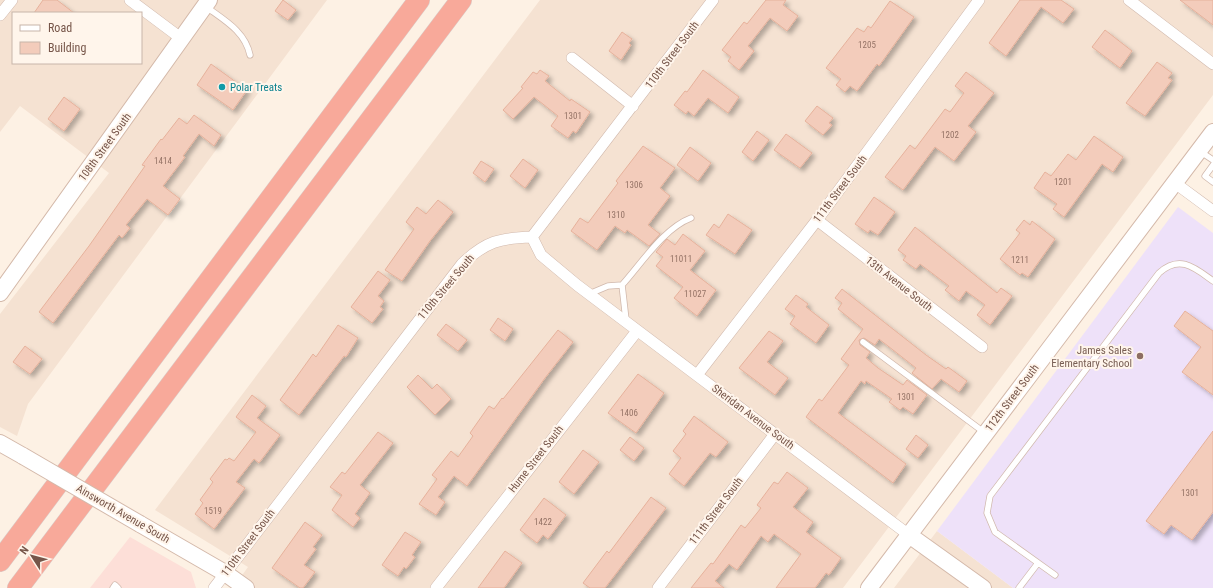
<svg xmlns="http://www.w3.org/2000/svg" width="1213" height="588" font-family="'Roboto Condensed',sans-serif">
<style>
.residential{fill:#f5e2d2;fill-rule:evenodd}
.commercial{fill:#fddfd8}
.education{fill:#eee1f9}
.building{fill:#f3ccbb;stroke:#e6b19b;filter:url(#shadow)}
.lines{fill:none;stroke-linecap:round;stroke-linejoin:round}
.lane-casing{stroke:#d1b9ad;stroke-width:7}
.street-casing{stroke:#d1b9ad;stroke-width:12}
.secondary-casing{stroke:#d4b9aa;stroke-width:18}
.highway-casing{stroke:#d9cfcc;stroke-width:22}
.lane{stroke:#fff;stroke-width:5.5}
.street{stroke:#fff;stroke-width:11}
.secondary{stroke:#fff;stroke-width:16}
.highway{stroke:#f8a99a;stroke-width:21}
.secondary-bridge-casing{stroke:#d4b9aa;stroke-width:18;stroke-linecap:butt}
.secondary-bridge{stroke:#fff;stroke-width:16}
.culture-dot{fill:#0f9aa8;stroke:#fff5eb;stroke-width:1.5}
.education-dot{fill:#8d6e63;stroke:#fff5eb;stroke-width:1.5}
.labels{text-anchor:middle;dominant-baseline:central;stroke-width:4;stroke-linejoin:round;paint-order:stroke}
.number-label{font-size:9px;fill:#957366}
.street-label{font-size:11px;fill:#765549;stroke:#fff5eb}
.culture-label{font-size:11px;fill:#0d838f;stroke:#fff5eb;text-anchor:start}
.education-label{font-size:11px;fill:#785e54;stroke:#fff5eb;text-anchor:end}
</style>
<defs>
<filter id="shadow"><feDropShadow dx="3.5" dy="3.5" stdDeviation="2" flood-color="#0004"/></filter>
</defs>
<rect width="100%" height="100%" fill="#fdf1e4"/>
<!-- residential -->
<path class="residential" d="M0,0H327L28,404L17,436L0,427V314L109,173L20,106L0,132ZM13,13H141V63H13Z
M540,0H1213V95L843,588H233L248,567L155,510Z
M937,531L1013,588H894Z"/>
<!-- commercial -->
<path class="commercial" d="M130,537L191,572L196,588H90Z"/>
<!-- education -->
<path class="education" d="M1178,207L1213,233V588H1013L937,531Z"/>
<!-- building -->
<path class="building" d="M43,0H57L74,13H34Z
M283,0L296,10L288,20L275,11Z
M766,0H786L783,5L798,16L787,31L770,18L748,46L754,51L739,70L728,61L731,57L722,50L744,22L747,24Z
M1020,0H1061L1074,9L1063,23L1041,7L1006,56L989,43Z
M1180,0H1213V25Z
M890,1L914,17L879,66L877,64L857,91L850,86L845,92L836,85L841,79L826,68L857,28L864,32L868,26L871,28Z
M1105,30L1132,51L1120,68L1092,47Z
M622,32L632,39L629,43L631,45L621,60L609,51Z
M1157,62L1172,73L1168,78L1172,80L1145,116L1126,103Z
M211,64L247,90L233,110L197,85Z
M540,70L549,76L545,81L570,101L571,99L590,112L576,133L573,131L568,138L551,126L558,116L534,97L513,119L503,110L523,88L521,87L533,72L537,74Z
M703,70L739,97L728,113L708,98L694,116L688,111L686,114L674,105L685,91L687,92Z
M966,72L994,93L968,126L976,132L954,161L935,147L903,190L885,177L910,145L915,149L945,109L950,112L964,93L955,86Z
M64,97L80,109L64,131L48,119Z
M817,106L833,118L829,123L832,125L823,135L805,121Z
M194,115L221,135L214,146L199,134L183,156L185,157L163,186L180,199L168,215L147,199L126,225L130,228L122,238L119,235L53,323L39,312L89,246L145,166L142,165L161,139L162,140L179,118L187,124Z
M757,131L769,140L753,161L742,152Z
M786,134L812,153L800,168L774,150Z
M1094,136L1123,157L1113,172L1102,164L1064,217L1053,209L1057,204L1034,188L1045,172L1051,176L1068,154L1076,160Z
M643,146L675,168L660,188L670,196L648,225L660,234L649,246L627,230L625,233L615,226L597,250L571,231L580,218L588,223L618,183L616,181Z
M690,147L711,163L698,181L677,165Z
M523,159L538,170L525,188L510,176Z
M481,161L494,169L485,182L473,173Z
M874,197L895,212L878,235L870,230L868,233L855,224Z
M438,200L453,212L430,241L402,281L385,270L414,229L406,222L417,207L426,214Z
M728,214L752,230L735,254L706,235L714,224L719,228Z
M1024,220L1030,225L1032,221L1055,239L1028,277L1022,273L1020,275L1000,259L1020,233L1016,230Z
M915,227L997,293L1001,288L1012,296L990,325L977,315L985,305L966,291L959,301L945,290L949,286L920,264L916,269L903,260L906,256L898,250Z
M683,234L705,251L690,270L716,290L697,316L674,298L683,287L656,266L663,257L656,252L667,239L675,245Z
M378,271L390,280L378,296L384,301L380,307L383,309L372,323L351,307Z
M842,289L926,355L946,369L948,367L967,381L959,392L941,379L932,389L912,373L916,368L879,339L875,345L864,338L859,340L860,345L870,352L866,358L878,368L903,385L907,380L927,395L913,414L903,407L900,410L889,402L892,399L866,381L865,384L861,381L838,413L906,464L893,483L806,417L819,399L822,401L849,365L841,359L863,329L838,309L842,303L835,298Z
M796,295L808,304L806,307L829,325L816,343L790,324L795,316L785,309Z
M1185,311L1213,331V395L1182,372L1201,347L1174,326Z
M498,318L513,329L505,341L490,330Z
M446,324L467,340L458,351L437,335Z
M338,325L358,338L346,357L344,356L299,415L280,400L313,354L316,357Z
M558,330L573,342L545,378L467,486L454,476L438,497L445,502L436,515L419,504L437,479L432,475L451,451L458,457L473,436L470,433L489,406L494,409L502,398L503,399Z
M769,331L783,341L767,362L788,378L775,395L739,368Z
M25,346L42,359L30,374L13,362Z
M638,374L664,393L636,433L608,413Z
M418,375L432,389L437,384L451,399L435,415L407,387Z
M252,395L266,406L257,418L280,435L259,463L254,459L236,482L245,488L214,529L195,514L203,503L200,500L213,482L210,479L225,459L227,460L229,458L234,461L256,432L236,417Z
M694,416L728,442L716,457L710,453L684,486L669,474L681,458L673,451L686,434L683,431Z
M1213,431V512L1192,540L1171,525L1164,534L1146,521Z
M378,432L393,443L360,485L370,493L355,514L360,518L353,527L332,510L342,495L330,487L342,472L345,474Z
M916,435L928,445L918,458L906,449Z
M630,437L644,448L634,461L620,450Z
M583,450L599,462L574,494L559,482Z
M787,472L808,488L793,507L813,522L806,532L841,558L829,575L826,573L815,588H776L801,554L774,534L768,542L761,536L737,570L729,564L715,581L724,588H691L711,563L713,564L741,525L745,528L761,508L757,505L774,482L778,484Z
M651,497L666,508L605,588H590L583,583L607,551L609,553Z
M544,498L566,515L548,539L543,535L537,543L520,530Z
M305,522L322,535L313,547L316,549L304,565L315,572L303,588H300L272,568Z
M405,532L421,542L412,555L415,557L406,569L404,567L398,576L382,565Z
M505,551L522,563L504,588H478Z"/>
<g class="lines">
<!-- lane casing -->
<g class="lane-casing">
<path id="lane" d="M205,6C224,20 245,31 250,55
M1201,152L1213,160
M1213,165L1205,176L1213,182
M589,294L608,286L622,285
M626,320L622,285C641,264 664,228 691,218
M863,342L985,433
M1055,575L995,532L987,513L990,496L1159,273C1180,254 1195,268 1213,281
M113,588L115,585L118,588
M1019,588L1038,563"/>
</g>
<!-- street casing -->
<g class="street-casing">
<path id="street" d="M130,0L182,39
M1129,0L1213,64
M0,15L12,0
M572,58L633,106
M1175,183L1213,211
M817,220L982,347
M532,237L541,255L577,285L909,535
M697,375L817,220L979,0
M214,588L462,264C486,241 500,238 532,237L713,0
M436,588L637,331
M658,588L775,434"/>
</g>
<!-- secondary casing -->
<g class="secondary-casing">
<path id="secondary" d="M0,293L209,0
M0,443L23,456
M140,524L225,573L246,588
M909,535L983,588
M869,588L1213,132"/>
</g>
<!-- highway casing -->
<g class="highway-casing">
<path id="highway" d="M0,561L419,0
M18,588L461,0"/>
</g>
<!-- lane -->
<use href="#lane" class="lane"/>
<!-- street -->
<use href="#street" class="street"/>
<!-- secondary -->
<use href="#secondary" class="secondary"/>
<!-- highway -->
<use href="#highway" class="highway"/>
<!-- secondary-bridge casing -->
<g class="secondary-bridge-casing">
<path id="secondary-bridge" d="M23,456L140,524"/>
</g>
<!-- secondary-bridge -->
<use href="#secondary-bridge" class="secondary-bridge"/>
</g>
<!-- markers -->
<circle class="culture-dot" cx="222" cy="87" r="4"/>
<circle class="education-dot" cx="1140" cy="356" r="4"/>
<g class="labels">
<!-- number labels -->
<g class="number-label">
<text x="867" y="45">1205</text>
<text x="573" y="116">1301</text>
<text x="950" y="135">1202</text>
<text x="163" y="161">1414</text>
<text x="1063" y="182">1201</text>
<text x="634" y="185">1306</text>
<text x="616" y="215">1310</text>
<text x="681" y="259">11011</text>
<text x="1020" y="260">1211</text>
<text x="695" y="294">11027</text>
<text x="906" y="397">1301</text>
<text x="629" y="413">1406</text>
<text x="1190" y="493">1301</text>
<text x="213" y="511">1519</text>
<text x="543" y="522">1422</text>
</g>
<!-- street labels -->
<g class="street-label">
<text transform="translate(672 55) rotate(-53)">110th Street South</text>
<text transform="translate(105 147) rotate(-54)">108th Street South</text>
<text transform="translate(840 189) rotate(-53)">111th Street South</text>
<text transform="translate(899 284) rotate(38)">13th Avenue South</text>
<text transform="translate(446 287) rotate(-50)">110th Street South</text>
<text transform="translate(1012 398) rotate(-53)">112th Street South</text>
<text transform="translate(753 417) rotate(37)">Sheridan Avenue South</text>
<text transform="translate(536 459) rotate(-52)">Hume Street South</text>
<text transform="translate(716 511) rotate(-53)">111th Street South</text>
<text transform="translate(123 514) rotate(30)">Ainsworth Avenue South</text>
<text transform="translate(248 543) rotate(-53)">110th Street South</text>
</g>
<!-- culture labels -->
<g class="culture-label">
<text x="230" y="87">Polar Treats</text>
</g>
<!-- education labels -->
<g class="education-label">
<text x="1132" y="350">James Sales<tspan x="1132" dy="13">Elementary School</tspan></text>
</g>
</g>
<!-- legend -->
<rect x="12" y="12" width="130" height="52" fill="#fff5eb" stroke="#c8b5aa"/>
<rect x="20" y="25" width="20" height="6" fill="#ffffff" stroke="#c8b5aa"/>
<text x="48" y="32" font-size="12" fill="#765549">Road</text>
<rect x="20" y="42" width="20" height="12" fill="#f3ccbb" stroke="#c8b5aa"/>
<text x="48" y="52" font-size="12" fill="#765549">Building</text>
<!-- north arrow -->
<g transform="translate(32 556) rotate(306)" stroke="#fff5eb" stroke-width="3" paint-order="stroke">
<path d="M0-3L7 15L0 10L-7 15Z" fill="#765549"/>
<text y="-6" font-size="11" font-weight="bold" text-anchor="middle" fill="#765549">N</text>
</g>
</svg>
